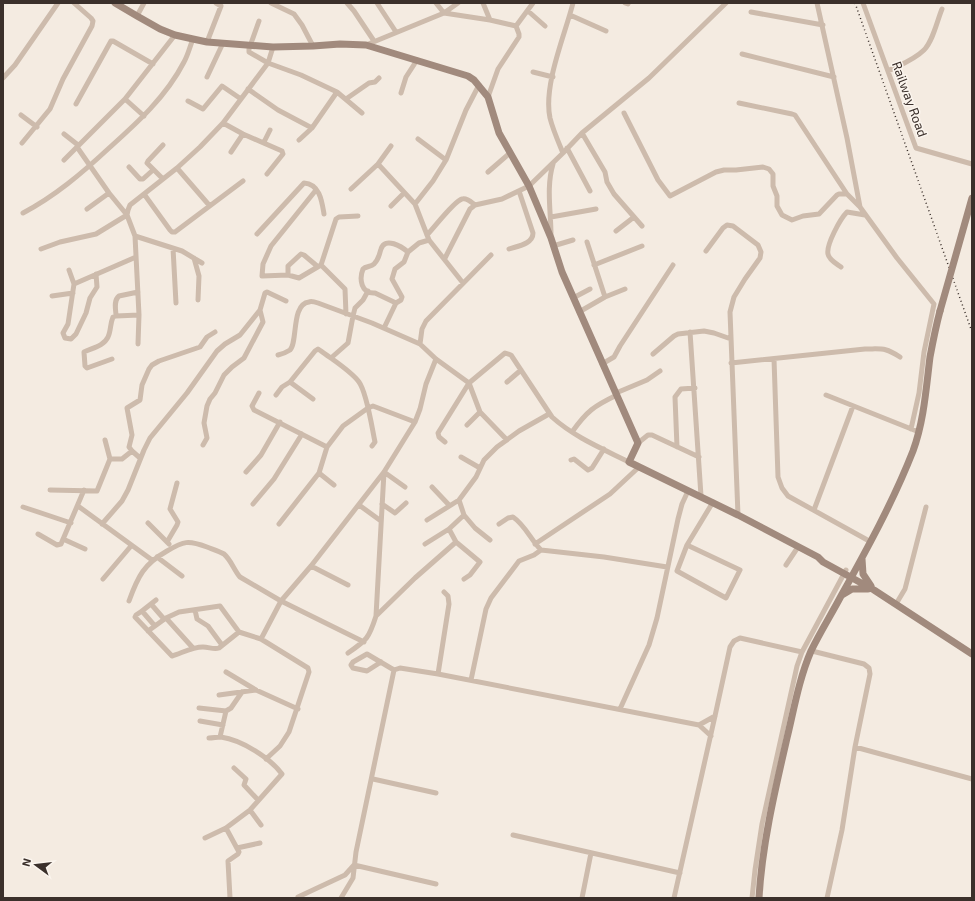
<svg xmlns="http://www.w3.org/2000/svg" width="975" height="901" font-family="'Exo 2',sans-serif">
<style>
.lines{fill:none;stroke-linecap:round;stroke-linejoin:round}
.minor{stroke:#cdbbac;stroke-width:5}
.secondary{stroke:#a18a7d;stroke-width:7}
.rail{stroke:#3b302b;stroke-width:1.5;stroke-dasharray:1 3;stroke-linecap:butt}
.secondary-bridge{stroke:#a18a7d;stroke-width:7}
.labels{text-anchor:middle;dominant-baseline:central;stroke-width:3;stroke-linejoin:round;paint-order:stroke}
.street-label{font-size:13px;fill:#3b302b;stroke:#fbf5ee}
</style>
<rect width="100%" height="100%" fill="#f4ebe1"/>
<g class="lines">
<!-- minor -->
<path class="minor" d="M271,3L294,14L302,25L313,46
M347,3L354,11L374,41
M377,3L396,32
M436,3L444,13L490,20L516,26
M483,3L490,20
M625,3L628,4
M817,3L847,138L860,207L897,258L934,304L924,352L919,393L911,429
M863,3L916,148L972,164
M528,11L545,26
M751,12L823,25
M570,15L606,31
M137,16L144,3
M259,21L249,49V52L268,63L301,75L337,92L362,113
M516,26L533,3
M207,42L221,6L216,3
M366,45L444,13L458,3
M742,54L834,77
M888,71C900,65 914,60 924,50C933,41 937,21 942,9
M533,72L553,77
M207,77L223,43
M3,78L15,65L58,3
M248,89L278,110L312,128
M401,93L406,77L417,60
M488,97L498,69L519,37V34L516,26
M125,99L144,116
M346,99L369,83L375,82L379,78
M188,101L203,109L222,86L241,99
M739,103L792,114L795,115L847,194L859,206
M76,104L111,41H113L153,64
M624,113L658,180L670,196L716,172L724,170H736L763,167L769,169L773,174V186L777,196V206L782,215L792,220L803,216L819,214L837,195L839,194H847
M21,115L37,127
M223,123L243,134L282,151L283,154L267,174
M582,133L605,172L607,182L614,194L642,226
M64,134L78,145
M418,139L446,160
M299,140L312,128L337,92
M264,142L270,130
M22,143L50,109L63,79L92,26L93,21L91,18L74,3
M77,147L109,193L127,215L135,236L139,315L138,344
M567,148L590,191
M231,152L243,134
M563,153C558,141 553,130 550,118C543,85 565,35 573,3
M64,160L125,99L175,35
M378,164L415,204L429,240L463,283
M129,167L140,179H143L153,170
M177,168L209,205
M488,172L510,153
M163,179L147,163L148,161L163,145
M351,189L378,164L391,146
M316,190L271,246L263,264L262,276L288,275L299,278L321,265L336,219L339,217L358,216
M144,194L170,230L172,232H175L243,181
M415,204L433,181L446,160L466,110L479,85
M391,206L404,193
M87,209L109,193
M23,213C55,196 81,174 108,149C137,123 166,97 184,62C188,55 190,46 193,39
M127,215L128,210L130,205L177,168L200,147L223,123L268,63L273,47
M551,217L596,209
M616,231L634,217
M257,234L304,183C320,184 322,202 324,214
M427,235C434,228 454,201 462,199C467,197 472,203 475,205
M551,235C551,212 546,187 553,164
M135,236L182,251L202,263
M587,242L605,297
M553,246L573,240
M173,248L176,303
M41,249L60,242L96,234L127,215
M509,249C518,246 533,244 533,233L519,191
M706,251L723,228L727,225L733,226L758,245L761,252L760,258L745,279L734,297L730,312L738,515
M194,258L199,276L198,300
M445,258L470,209L475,205L502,199L529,186L563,153L582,133L649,78L726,3
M321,265L345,289L346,314
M594,265L642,246
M841,267C837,264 829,260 828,254C826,245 840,219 847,212L865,215
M69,270L74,284L68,324L63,333L65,338L71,339L76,334L86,313L90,298L97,287L96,274
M288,275V266L301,254L304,255L317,266
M74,284L136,257
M52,296L73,293
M573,298L590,289
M396,303L375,293C361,294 359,279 363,269C366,266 371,267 374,264C379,259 379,255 381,249C385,236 402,247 408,252
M579,312L605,297L625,289
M116,316C116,310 113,301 119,296L138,292
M384,328L396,303L401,300L402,297L392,279L395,269L404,262L408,252L419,243L429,240
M690,332L701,496
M420,344L422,329L426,321L491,255
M653,354L674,336L678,334L704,331L714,333L731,339
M278,355C282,354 287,352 290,350C298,342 291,304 309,302C311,301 315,302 318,303L372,323L420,344L436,359L469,383L480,412L507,440
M331,358L348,343L353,316L355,308L363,300L368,291
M112,359L87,368L85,366L84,352C92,348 104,346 108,337C111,331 110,324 113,317L116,316L139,315
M774,359L778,477L782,488L788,496L871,542
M731,363L865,349C882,349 885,347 900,357
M602,364L614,357L620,346L673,265
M290,382L313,399
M507,382L521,370
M259,393L252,406L254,410L327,447
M616,393L647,380L660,371
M276,395L282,387L290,382L315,351L318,349L321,351C333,360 351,371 359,382C367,393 372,428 375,442L372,446
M826,395L919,432
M467,425L480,412
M572,432C587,411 594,406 617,395
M445,442L439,437L438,433L469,383L505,353L511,355L552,417C574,437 603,449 629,462
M638,443L648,435H652L699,457
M203,445L207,438L204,423L207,406L210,399L215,393L224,375L232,367L244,358L263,322L260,310
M677,447L675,397L681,389L695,388
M461,457L480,468
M140,458L132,451L129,447L132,435L127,408L140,400L142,385L149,369L152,365L159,361L200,347L207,337L215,332
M110,459H122L132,451
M571,460L574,459L588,470L592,468L604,449
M246,472L261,455L280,422
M384,472L405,487
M319,473L334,485
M432,487L449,505
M50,490L97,491L110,459L105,440
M459,500L464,515L475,528L490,540
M253,504L274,479L302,434
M382,504L395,513L406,503
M359,505L381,521
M78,506L152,560
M23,507L71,523
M814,510L853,406
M427,520L459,500L476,477L484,460L497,447L519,431L549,414
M148,523L169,544
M102,524L122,501L128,490L144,450L150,438L187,393L217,351L225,344L240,335L260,310L265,293L267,292L286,301
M279,524L319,473L327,447L343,426L368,408L373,406L415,422
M499,524L508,518L513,517C525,525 531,540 541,550
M449,529L456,542L480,562L470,575L464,579
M38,534L57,545L61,544L84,490
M63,539L85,549
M167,542L177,525L178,522L170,509L177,483
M425,544L449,529L464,515
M535,544L610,494L639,467
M687,545L740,570L726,598L677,571L687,545L713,502
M157,557L182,576
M786,565L798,547
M311,566L348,585
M103,579L131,546
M156,600L142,611L136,615L135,617L172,656C182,653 192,647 203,647C209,647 214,650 219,648L239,632
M129,601C138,576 144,564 167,551C184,541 188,540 207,547C212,549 219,551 224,554C231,560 234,570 240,577L281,601L364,642
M151,604L164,619
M896,604L905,589L926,507
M195,610L197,619L208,626L222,645
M142,611L154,625
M376,616L415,578L456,542
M166,618L193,648
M148,631L166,618L179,612L220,606L239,632L261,639L281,601L311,566L384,472L415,422L420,409L426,384L436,359
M261,639L308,668L309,672L289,732L280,746L266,759
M812,651L864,664L869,668L870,674L855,747L842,830L827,898
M348,653C367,640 369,638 376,616L384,472
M381,662L367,671L353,668L351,665L353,662L367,654L394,670
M226,672L256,690L298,709
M438,674L449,604L448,596L444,592
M471,680L486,609L491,598L519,561L534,555L541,550L604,557L667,567
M219,695L256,690
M199,708L226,711
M620,709L649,645L657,618L678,519L682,504L688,491
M200,721L223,725
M699,725L715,716
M220,737L226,711L231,708L242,692
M855,747L972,779
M234,768L246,779L244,785L258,800
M373,779L436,793
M250,810L261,825
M226,828L239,852L238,854L228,861L230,898
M513,835L680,873
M205,838L226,828L250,810L282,774C270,758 242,740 221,737C217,737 213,738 209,738
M237,848L260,843
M354,865L436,884
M298,897L345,875L354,865
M341,898L353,878L356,852L394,670L400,668L438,674L699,725L711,736
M582,898L591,853
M674,898L715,716L730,647L734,641L740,638L802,652
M752,898L755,870L762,824L797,666L802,652L846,570"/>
<!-- secondary -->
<path class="secondary" d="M115,3L137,16L160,29L175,35L193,39L207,42L273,47L313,46L340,44L366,45L468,76L474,80L488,97L499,133L529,186L551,238L562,272L638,443L629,462L738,515L818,557L823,562L874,590L972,654
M862,559L863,574L871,586
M842,595L852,589H868
M759,898C762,845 775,790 787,738C794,709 799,679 811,651C820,632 831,615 841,596C867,549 893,502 913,451C924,421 926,389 930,357C933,341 936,326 940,311"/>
<!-- rail -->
<path class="rail" d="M855,3L972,332"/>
<!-- secondary-bridge -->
<path class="secondary-bridge" d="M940,311L972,198"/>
</g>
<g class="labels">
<!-- street labels -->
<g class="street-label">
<text transform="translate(910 99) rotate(70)">Railway Road</text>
</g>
</g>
<!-- border -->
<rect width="975" height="901" fill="none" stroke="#3b302b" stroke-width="8"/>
<!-- north arrow -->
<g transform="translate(36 865) rotate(285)" stroke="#fbf5ee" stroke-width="3" paint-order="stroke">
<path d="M0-3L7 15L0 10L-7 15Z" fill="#3b302b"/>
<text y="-6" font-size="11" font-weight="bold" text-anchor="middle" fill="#3b302b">N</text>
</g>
</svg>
